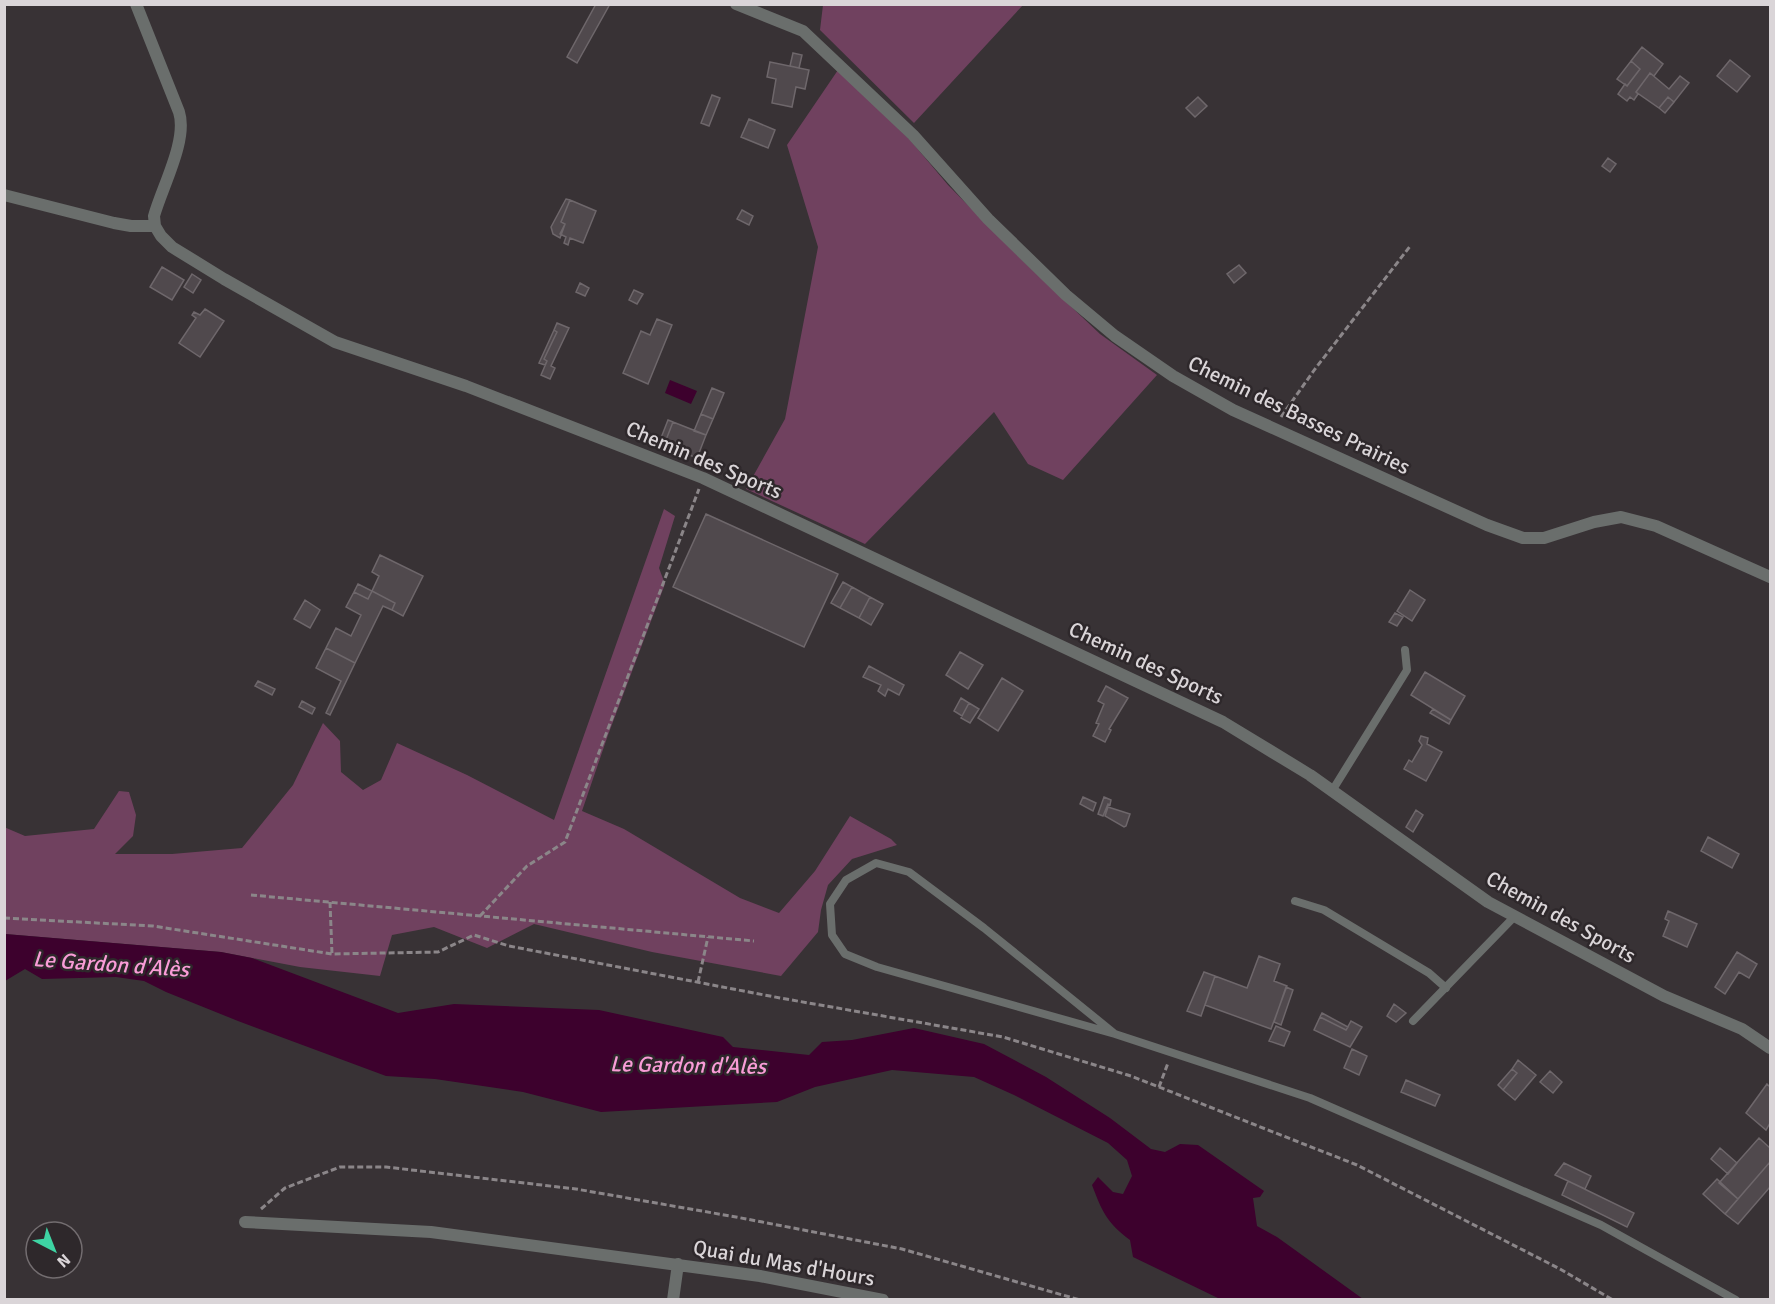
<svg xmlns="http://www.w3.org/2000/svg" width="1775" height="1304" font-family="Signika,sans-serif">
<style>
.green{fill:#70415f}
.water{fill:#3d012d}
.building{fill:#50494d;stroke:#6e676b;stroke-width:1.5}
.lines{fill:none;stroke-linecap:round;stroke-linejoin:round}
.path{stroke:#8b8689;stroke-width:3;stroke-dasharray:6 3;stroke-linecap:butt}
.service{stroke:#6a6e6c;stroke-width:8}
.minor{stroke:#6a6e6c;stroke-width:12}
.labels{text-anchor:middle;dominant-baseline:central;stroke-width:5;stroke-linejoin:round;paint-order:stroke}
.street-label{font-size:21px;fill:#dad5d8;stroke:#2e282b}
.water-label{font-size:22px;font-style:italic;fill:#f99cd7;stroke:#2e282b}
</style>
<rect width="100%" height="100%" fill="#383235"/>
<!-- green -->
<path class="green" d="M823,5V4L1023,5L914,123L820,30Z
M838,70L910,140L948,185L1025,263L1100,334L1157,375L1063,480L1028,464L994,412L865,544L746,489L785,419L818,247L787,145Z
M664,509L675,516L659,568L665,584L608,735L582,811L624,829L740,898L779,913L815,871L850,816L891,839L897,845L852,859L828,885L821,910L818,932L781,976L652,952L534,924L487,948L434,927L392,935L380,976L300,967L221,952L5,934L4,827L25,836L94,829L119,791L129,792L136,815L133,836L115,854H172L242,848L293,785L323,723L340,741L341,772L363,790L381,780L397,743L467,775L554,820Z"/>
<!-- water -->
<path class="water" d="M670,380L697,391L691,404L665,393Z
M5,934L221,952L252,958L398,1013L454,1004L599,1010L723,1037L733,1047L809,1055L822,1042L852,1040L914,1028L984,1044L1046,1077L1110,1118L1151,1149L1165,1152L1180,1144L1198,1145L1264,1191L1260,1197L1253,1198L1257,1226L1277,1237L1363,1299H1220L1133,1257L1130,1240C1106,1222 1102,1211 1092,1185L1098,1177L1113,1192L1123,1194L1132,1176L1127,1160L1108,1143L1014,1095L974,1077L892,1070L815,1087L777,1102L601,1112L523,1092L435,1079L386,1076L238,1021L166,992L144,981L116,977L42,979L25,969L5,981Z"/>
<!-- building -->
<path class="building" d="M596,4H610L577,63L567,57Z
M1642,47L1663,64L1654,76L1650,73L1636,92L1638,94L1634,100L1630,97L1627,101L1618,94L1625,84L1627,86L1640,69L1631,61Z
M793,53L802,55L799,68L790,66Z
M1730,60L1750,76L1737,92L1717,76Z
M1631,61L1640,69L1627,86L1617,79Z
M770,62L809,70L805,89L796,87L792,107L772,103L776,79L767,77Z
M1650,73L1669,89L1680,76L1689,83L1674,102L1668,97L1659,108L1636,92Z
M712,95L720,98L709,126L701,123Z
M1198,97L1207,106L1195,117L1186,108Z
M1668,97L1674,102L1665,113L1659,108Z
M749,119L775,130L768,148L741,137Z
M1608,158L1616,164L1610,172L1602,166Z
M566,199L570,200L561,222L565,224L560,238L553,234L551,227Z
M570,200L596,211L583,243L570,238L568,245L564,243L566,237L560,234L565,224L561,222Z
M742,210L753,216L749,225L737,219Z
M1239,265L1246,273L1234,283L1227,274Z
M162,267L184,280L172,300L150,287Z
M192,274L201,280L193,293L184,287Z
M580,283L589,288L585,296L576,292Z
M634,290L643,294L637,304L629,300Z
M205,309L224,321L200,357L179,343L196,318L192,315L194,312L200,315Z
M657,319L672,325L648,384L623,373L641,331L650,335Z
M557,323L569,328L551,366L555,368L550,379L541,375L547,361L544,359L557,332L554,330Z
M554,330L557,332L544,359L547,361L545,365L539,363Z
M712,388L724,393L713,419L701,414Z
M701,414L713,419L706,435L694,431Z
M668,420L673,422L664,445L659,443Z
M673,422L706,435L697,458L664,445Z
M706,514L838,574L804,647L673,587Z
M380,555L423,576L403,616L392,610L395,603L372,591L379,576L372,572Z
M843,582L852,587L840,608L831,603Z
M358,584L372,591L368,599L354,592Z
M852,587L870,597L859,618L840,608Z
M1410,590L1425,600L1412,621L1397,611Z
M372,591L395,603L392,610L383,606L355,663L326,648L336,628L351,636L361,615L346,607L354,592L368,599Z
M870,597L883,604L871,625L859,618Z
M305,600L320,610L310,628L294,619Z
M1395,613L1403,617L1397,626L1389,622Z
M326,648L355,663L330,715L326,713L341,681L316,668Z
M960,652L983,665L968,689L946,675Z
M869,666L904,685L899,695L888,689L885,696L878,691L881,685L863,677Z
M1425,672L1465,696L1451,720L1411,695Z
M1002,678L1023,691L998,731L978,718Z
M258,681L275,689L272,695L255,686Z
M1106,686L1128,698L1109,729L1111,730L1105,742L1093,736L1099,724L1096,723L1104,704L1098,701Z
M961,698L969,703L962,716L954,711Z
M302,701L315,708L312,714L299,707Z
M969,703L979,709L970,723L961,718Z
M1433,709L1451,720L1449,724L1430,713Z
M1421,736L1428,738L1427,744L1442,752L1426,781L1404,769L1409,760L1412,762L1422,745L1419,741Z
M1083,797L1096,803L1093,811L1080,804Z
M1104,797L1111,800L1110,805L1108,804L1103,816L1098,814Z
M1108,807L1130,814L1126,826L1124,827L1105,816Z
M1416,810L1423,815L1413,832L1406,827Z
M1708,837L1739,854L1732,868L1701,851Z
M1668,911L1697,924L1687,947L1663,936L1669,921L1665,919Z
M1737,952L1757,964L1749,978L1739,972L1725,994L1715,987Z
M1259,956L1280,964L1274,981L1287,986L1271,1029L1205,1005L1215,976L1247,988Z
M1204,972L1215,976L1201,1016L1187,1011Z
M1286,987L1293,990L1281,1025L1274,1022Z
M1394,1004L1406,1013L1396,1022L1387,1016Z
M1322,1013L1348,1027L1346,1030L1320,1017Z
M1320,1017L1346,1030L1351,1021L1362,1027L1350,1047L1314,1030Z
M1276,1026L1290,1032L1284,1046L1269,1041Z
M1352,1049L1367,1056L1359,1075L1344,1068Z
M1518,1060L1536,1075L1515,1100L1503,1090L1517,1073L1512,1069Z
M1512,1069L1517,1073L1503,1090L1498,1085Z
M1550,1071L1562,1082L1553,1093L1540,1082Z
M1406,1080L1440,1095L1435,1106L1401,1092Z
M1767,1084L1770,1087V1123L1766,1130L1746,1113Z
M1759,1138L1770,1148V1162L1738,1199L1719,1183Z
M1720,1148L1737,1163L1728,1174L1711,1159Z
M1770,1162V1187L1738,1224L1725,1214Z
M1564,1163L1591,1176L1585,1189L1555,1175Z
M1717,1179L1738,1199L1725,1214L1703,1194Z
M1568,1181L1634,1213L1627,1227L1562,1195Z"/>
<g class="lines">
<!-- path -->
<path class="path" d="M1281,417L1315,369L1411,245
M251,895L754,941
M330,902L332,954
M480,916L527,866L565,842L699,489
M4,918L153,926L332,954L438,952L474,935L509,946L780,998L1003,1037L1131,1076L1357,1165L1560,1269L1613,1300
M698,982L708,937
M1159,1087L1168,1063
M261,1209L285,1188L340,1167H386L576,1189L736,1217L902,1249L1080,1300"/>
<!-- service -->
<path class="service" d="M1332,791L1407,670L1405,650
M1295,901L1324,910L1429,973L1446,988
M1413,1021L1515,916
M1115,1034L984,928L909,872L876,863L846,880L830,904L832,935L845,954L877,967L1115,1034L1310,1098L1601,1225L1736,1300"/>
<!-- minor -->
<path class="minor" d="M136,4L179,112C188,140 162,187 154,216L155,226L161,236L172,247L224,279L335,342L466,386L703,478L1223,722L1310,775L1488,902L1664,996L1742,1029L1770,1048
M736,4L803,31L913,135L988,219L1066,295L1115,336L1173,376L1233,410L1487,525L1523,538H1544L1594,522L1621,517L1656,526L1770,577
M4,195L114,223L131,226H155
M245,1222L431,1232L760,1276L883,1300
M673,1300L678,1264"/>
</g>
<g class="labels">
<!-- street labels -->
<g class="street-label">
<text transform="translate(1299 415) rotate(26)">Chemin des Basses Prairies</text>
<text transform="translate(704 460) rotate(23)">Chemin des Sports</text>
<text transform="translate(1146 663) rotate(25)">Chemin des Sports</text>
<text transform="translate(1561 917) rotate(29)">Chemin des Sports</text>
<text transform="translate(784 1263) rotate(10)">Quai du Mas d'Hours</text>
</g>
<!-- water labels -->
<g class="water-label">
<text transform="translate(111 964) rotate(4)">Le Gardon d'Alès</text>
<text transform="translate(688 1065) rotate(1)">Le Gardon d'Alès</text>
</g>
</g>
<!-- border -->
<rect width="1775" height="1304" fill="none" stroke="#dad5d8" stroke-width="12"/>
<!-- north arrow -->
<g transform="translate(54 1250) rotate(138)"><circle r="28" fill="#2e282b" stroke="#736d70" stroke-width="1.5"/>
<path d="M0-4.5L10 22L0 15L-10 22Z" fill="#3ed4a3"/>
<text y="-9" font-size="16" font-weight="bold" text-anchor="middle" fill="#dad5d8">N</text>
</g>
</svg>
